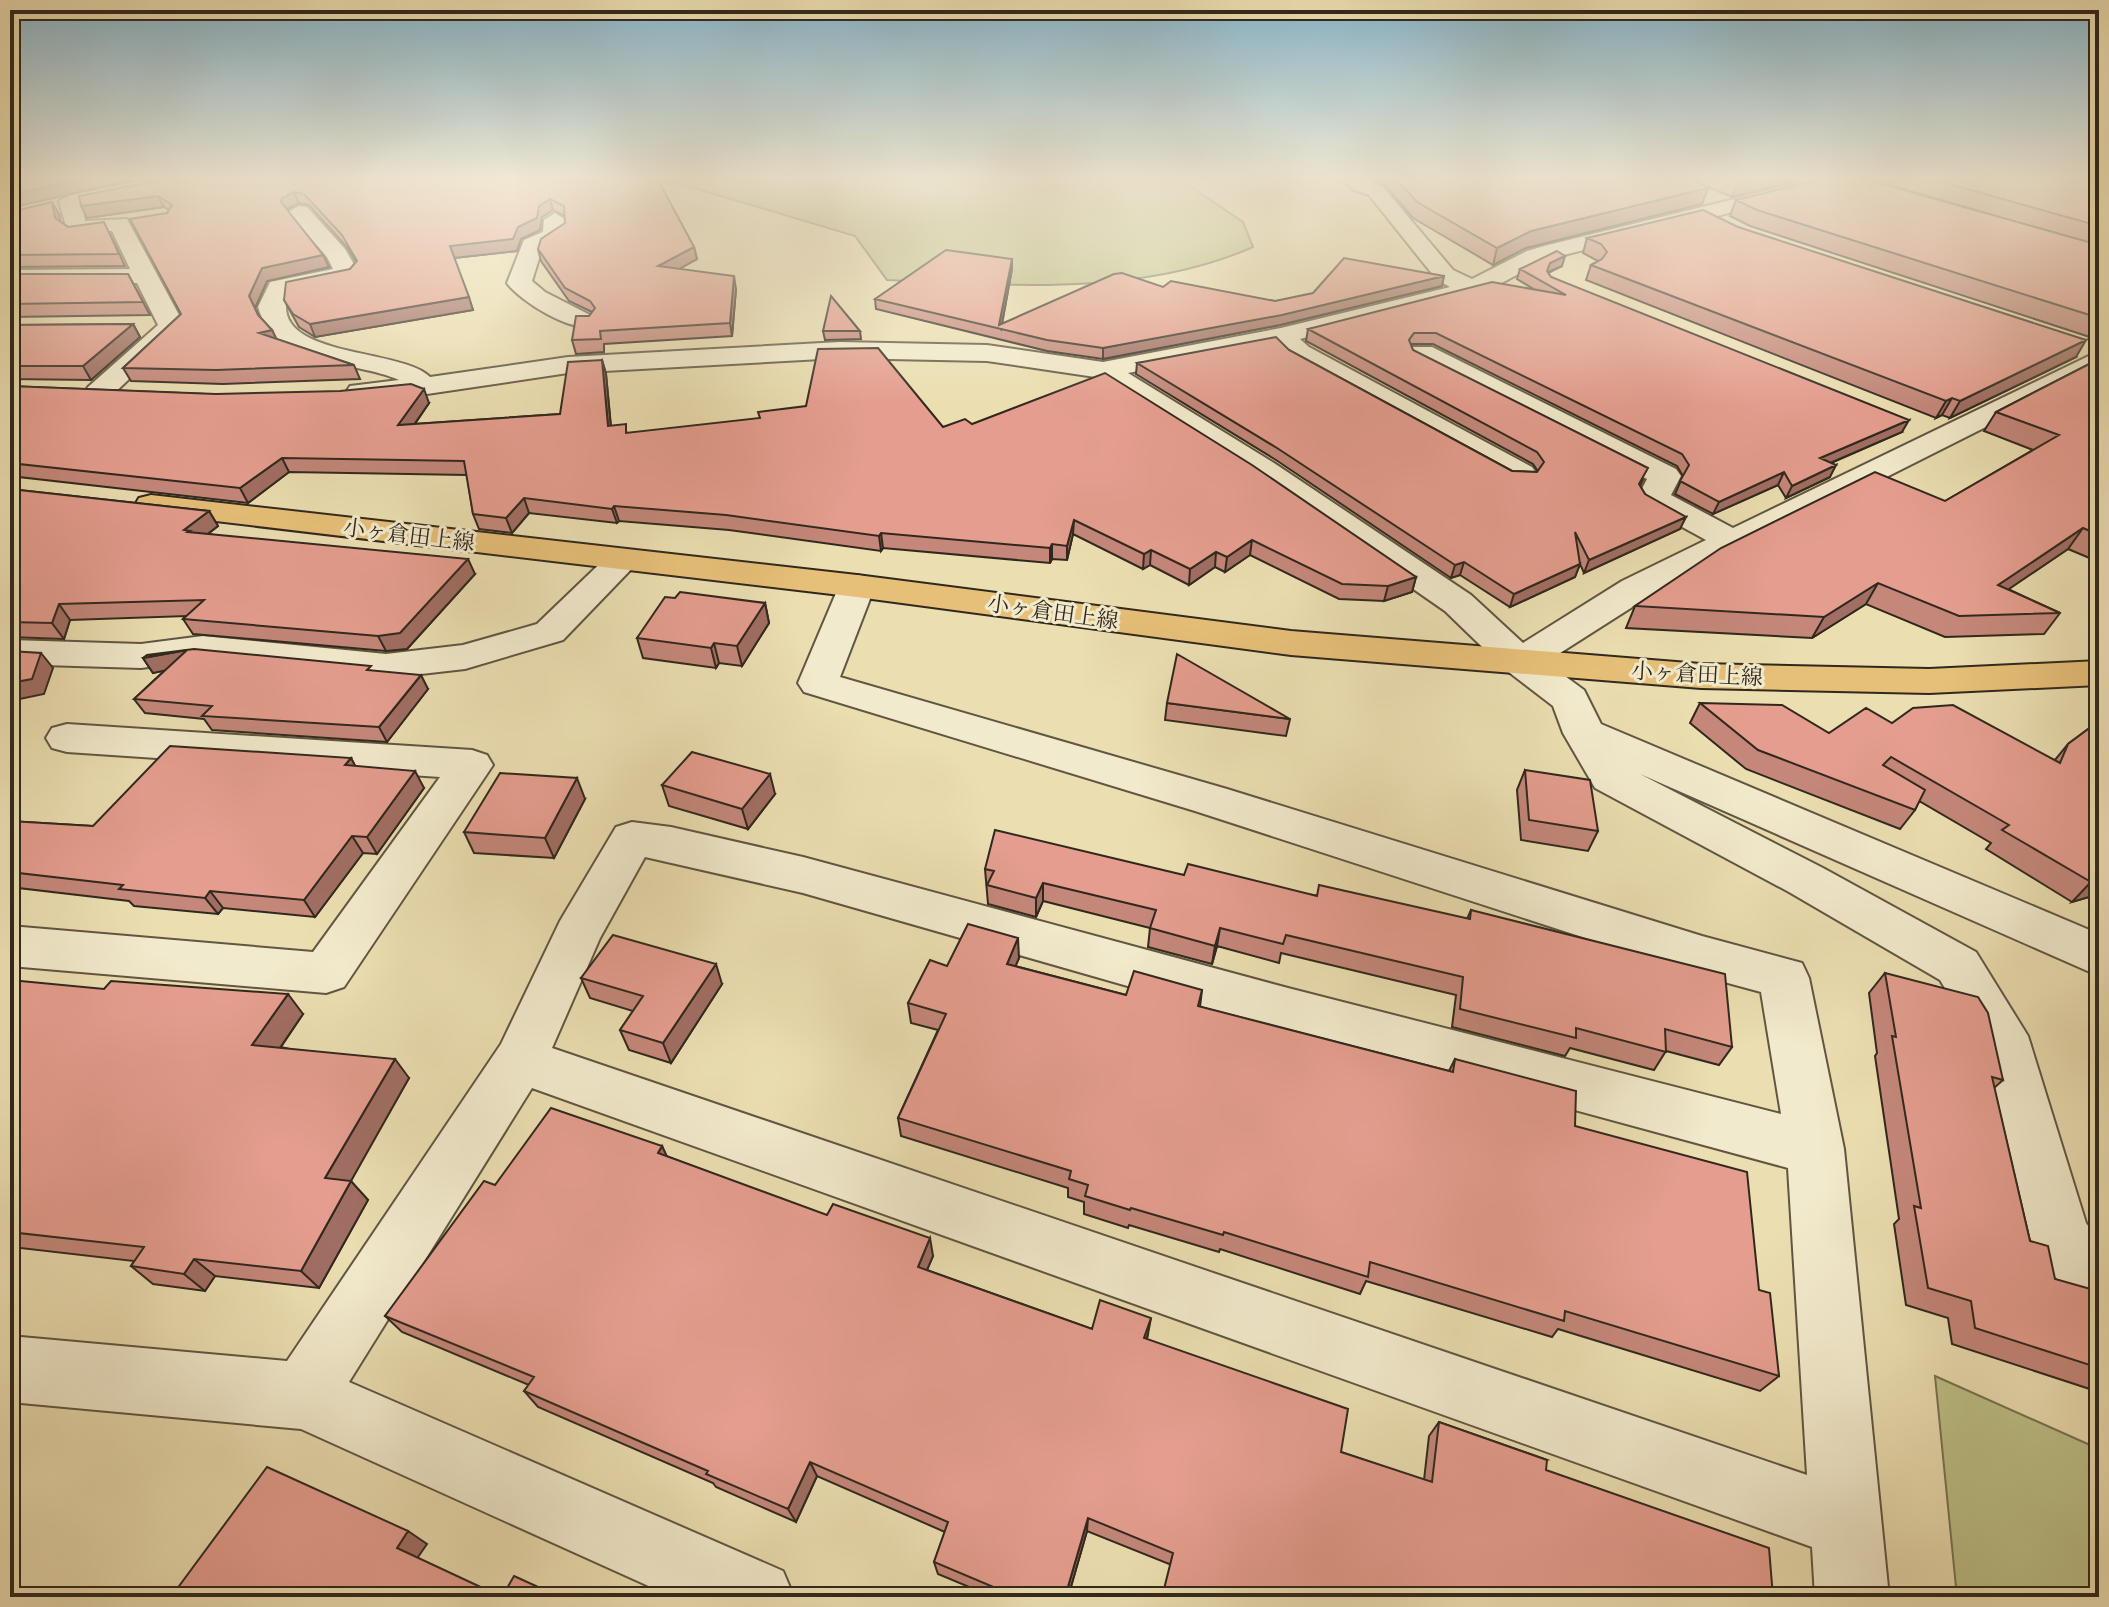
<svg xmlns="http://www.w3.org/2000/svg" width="2109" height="1607" font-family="'IM FELL Great Primer','Noto Serif JP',serif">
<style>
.green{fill:#bdc087;stroke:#777452;stroke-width:2}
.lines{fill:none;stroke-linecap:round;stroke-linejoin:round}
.minor-casing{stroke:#605642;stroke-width:4}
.major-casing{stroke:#31281d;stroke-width:4}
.minor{fill:#f2eacc;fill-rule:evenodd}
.major{fill:#e6bf78;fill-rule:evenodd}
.wall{fill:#c4877a;stroke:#31281d;stroke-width:2}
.shaded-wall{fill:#a06e63;stroke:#31281d;stroke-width:2}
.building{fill:#e49d8e;stroke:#31281d;stroke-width:2}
.labels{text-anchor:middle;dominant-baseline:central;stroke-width:6;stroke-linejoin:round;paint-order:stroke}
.street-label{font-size:22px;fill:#31281d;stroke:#f2eacc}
</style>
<rect width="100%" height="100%" fill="#ebdeb1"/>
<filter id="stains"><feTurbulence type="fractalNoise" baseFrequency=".0025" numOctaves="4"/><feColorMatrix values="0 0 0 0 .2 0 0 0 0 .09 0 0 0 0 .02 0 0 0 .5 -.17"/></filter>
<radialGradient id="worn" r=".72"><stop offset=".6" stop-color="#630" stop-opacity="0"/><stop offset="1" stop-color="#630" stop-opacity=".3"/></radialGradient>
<!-- green -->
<path class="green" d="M650,180H1181L1243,222L1253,247C1140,297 1008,285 887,280L855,236L687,186Z
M1935,1376L2099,1449V1597H1957Z"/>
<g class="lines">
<!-- minor casing -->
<g class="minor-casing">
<path id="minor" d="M145,180H186L176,186L82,205L85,221L127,219L185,326L108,399L98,402L88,399L84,393L88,387L158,325L137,283L10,284V270L130,269L112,231L68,234L59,201L70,195Z
M1345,180H1366L1383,187L1453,270L1472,279L1527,251L1544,246L1811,180H1846L1843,184L1560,256L1543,261L1481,294L1300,339L1309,347L1532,467L1537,474L1532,481L1521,483L1510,481L1289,359L1275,345L1128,373L1274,463L1471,595L1523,643L1622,581L1706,540L1642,505L1637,498L1647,479L1412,359L1409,353L1412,347H1432L1676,469L1681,476L1671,495L1733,528L2099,351V370L1648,597L1546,662L1584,690L1601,724L2099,934V976L1640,774L1823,868L1976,952L2028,1036L2086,1223L2099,1241V1323L2077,1314L2039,1259L2030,1238L1977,1041L1940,980L1789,892L1595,788L1563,733L1553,706L1506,670L1445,611L1252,477L1095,377L987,361L840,358L568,373L427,394L360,401L350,398L346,392L350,386L399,380C352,359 276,370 258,307L270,282L333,269L327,257L288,212L299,206L307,207L345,249L359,273L355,278L289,292C264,359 401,347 430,377L568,357L840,342L987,345L1103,362L1281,328L1450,287L1437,280L1369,195L1352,189Z
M555,213L566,220L565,235L542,249L532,281L545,292L592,316L596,321L592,326C570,332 520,301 507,283L524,240L543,232L544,220Z
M624,549L636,552L641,559L563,640L465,669L386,678L203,660L141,668L10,664V640L141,644L203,636L386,654L463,645L537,624L612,552Z
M857,575L870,578L875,586L840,677L1227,789L1702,936L1802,963L1809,978L1844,1149L1889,1597H1815L1812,1547L532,1088L349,1382L783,1571L794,1597H673L301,1429L10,1402V1336L287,1361L501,1044L560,921L616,827L632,822L671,827L803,857L1288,988L1781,1114L1761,992L1702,976L1195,811L804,692L798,683L839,586L844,578ZM645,857L803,893L1288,1032L1788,1168L1807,1475L552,1048L600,938Z
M67,724L472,750L487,755L493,765L344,987L326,993L10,966V926L313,952L440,777L67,752L52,748L46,738L52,728Z"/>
</g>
<!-- major casing -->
<g class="major-casing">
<path id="major" d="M151,495L857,575L1291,631L1701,664L1929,669L2099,661V685L1929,693L1701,688L1291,655L857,597L139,512L135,505L139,498Z"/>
</g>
<!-- minor -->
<use href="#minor" class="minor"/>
<!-- major -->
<use href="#major" class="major"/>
</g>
<!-- wall -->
<path class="wall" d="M160,180H658L694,247L697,259L679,269L736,289L732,336L604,344V352L576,354L572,340L592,312L569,301L541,261L538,249L565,223V216L553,210L542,217L540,230L521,239L517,251L454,258L473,310L315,337L299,327L284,300L350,269L356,262L347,247L309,205L299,203L287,210L329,267L267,281L255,308L259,316L272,330L276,339L354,365L360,379L223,384L131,381L123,368L181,314L167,213L169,210L164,207L87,218Z
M1374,180H1799L1732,197L1698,183L1708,188L1702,204L1526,248L1493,265L1413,218L1384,184Z
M1873,180H2099V340L1750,226L1730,216L1736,200L2058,234Z
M10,212L59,214L60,221L68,227L110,234L125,266L10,267Z
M1738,227L2076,357L1950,418L1942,415L1936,418L1586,280L1591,265L1598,261L1583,253L1587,238Z
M1012,259V269L1002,324L1163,287L1275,301L1442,286L1280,325L1103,359L1047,351L876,309L875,299Z
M1562,266L1548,273L1551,277L1902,432L1831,463L1830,477L1786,498L1778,485L1713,514L1675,494L1683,476L1677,466L1433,344H1412L1411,345L1413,350L1643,480L1640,486L1645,494L1680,529L1584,573L1580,564L1575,577L1510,607L1460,575L1451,578L1276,460L1136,374L1137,363L1289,350L1512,471L1537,472V470L1533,464L1306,341L1308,329L1535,290L1517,279L1520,269Z
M10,274H128L150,315L10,317Z
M133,324L140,337L91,380L10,379V325Z
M823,331H860L861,339L825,340Z
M2099,359V562L2068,549L2008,589L2060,613L2044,634L1945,637L1866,604L1812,638L1626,628L1635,606L1945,501L2033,450L1984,431L1996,412Z
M602,360L606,374L611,426L628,433L943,427L972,424L1416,577L1412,592L1384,601L1339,599L1250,555L1225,572L1215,567L1189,585L1150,565L1143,569L1073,534L1067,560L1052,559L1050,563L883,548L881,551L729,530L619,521L617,523L529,513L512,533L479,529L473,514L467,475L289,472L248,503L10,476V386L429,403L415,424L560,414Z
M10,489L209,511L218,526L208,534L475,574L407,649L386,651L193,634L183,619L186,616L70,620L64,639L10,637Z
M675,598L765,603L769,623L742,666L719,663L716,668L643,658L637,638Z
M143,658L373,671L428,689L387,742L212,730L204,719L145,713L134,699L165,670L153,673Z
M1167,703L1290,719L1286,736L1165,720Z
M1700,703L1829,733L1892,723L2055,760L2068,744L2099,721V894L2072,902L1986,849L1991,843L1919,801L1915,810L1900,829L1746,769L1690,723Z
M351,758L355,766L424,788L377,854L363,853L315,917L223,908L218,914L134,906L129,901L10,887V821L93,826Z
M1525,770L1598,831L1588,851L1521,840L1517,790Z
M662,785L775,794L748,829L669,806Z
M585,799L554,858L474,853L464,832Z
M985,869L1184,875L1467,919L1471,910L1732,1047L1719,1065L1666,1051L1654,1070L1570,1048L1565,1056L1452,1027L1456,995L1281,953L1279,963L1217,946L1212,964L1148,947L1150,928L1043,901L1036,917L988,904Z
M1019,958L1015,966L1126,995L1202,990L1200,1007L1449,1071L1455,1059L1575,1126L1759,1290L1779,1376L1760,1391L1558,1329L1552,1337L1366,1281L1360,1294L1220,1249L1219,1252L1129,1225L1128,1228L1084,1214V1202L1068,1197V1188L901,1136L898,1118L938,1030L911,1023L908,1003L947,966Z
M10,969L18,976L14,981L303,1014L281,1047L409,1078L350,1181L368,1200L319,1288L215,1276L205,1291L153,1284L131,1266L134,1261L12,1247L10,1250Z
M1885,973L2003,1080L1994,1088L2030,1241L2055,1279L2099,1296V1392L1952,1344L1948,1318L1906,1305L1894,1224L1899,1219L1875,1056L1877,1053L1869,993Z
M581,978L722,984L671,1063L629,1050L620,1030L633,1011L590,998Z
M662,1146L666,1156L933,1256L927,1270L1092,1329L1148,1334L1147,1339L1341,1452L1424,1480L1429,1436L1439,1422L1547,1460L1169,1564L1087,1531L1068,1597H993L938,1574L934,1562L945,1532L817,1476L796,1522L716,1487L713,1483L538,1407L524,1391L529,1385L402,1332L385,1316L495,1185Z"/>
<!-- shaded-wall -->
<path class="shaded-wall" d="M76,180H132L10,208V195Z
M1743,180H1799L1732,197L1738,181Z
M1708,188L1702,204L1526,248L1493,265L1497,248L1531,231Z
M294,192L299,203L287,209L281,202L282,198Z
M158,196L164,207L87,218L81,206Z
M550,199L553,210L542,217L540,230L521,239L517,251L454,258L450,246L518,227L539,206Z
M52,202L59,214L62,230L55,218Z
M694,247L697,259L661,279L658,266Z
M323,255L329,267L267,281L255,308L249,296L262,268Z
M1565,256L1562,266L1546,273L1543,282L1550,263Z
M1012,259V269L1001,329L999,325Z
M734,276L736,289L732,336L730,323Z
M1444,276L1442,286L1280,325L1103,359V348Z
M469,297L473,310L315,337L310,324Z
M133,324L140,337L91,380L83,366Z
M272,330L279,344L259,333Z
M2086,340L2076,357L1950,418L1960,401Z
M602,360L606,374L612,440L608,426Z
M424,389L429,403L404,439L398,425Z
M1952,398L1942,415L1936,418L1946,401Z
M1909,420L1902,432L1814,470L1820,458Z
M282,458L289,472L248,503L240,488Z
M1836,465L1830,477L1786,498L1792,486Z
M1784,472L1778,485L1713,514L1719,502Z
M524,498L529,513L512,533L506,518Z
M614,506L619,521L617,523L612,509Z
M209,511L218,526L197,542L184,530Z
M1686,517L1680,529L1584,573L1589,560Z
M1074,520L1073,534L1067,560V546Z
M2083,528L2068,549L1984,606L1998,585Z
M881,533L883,548L881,551L879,536Z
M1252,540L1250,555L1225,572L1227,557Z
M1052,544V559L1050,563V548Z
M1151,550L1150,565L1143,569L1144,554Z
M1216,552L1215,567L1189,585L1190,569Z
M468,559L475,574L407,649L386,651L378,636Z
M1464,562L1460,575L1451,578L1455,565Z
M1580,564L1575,577L1510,607L1514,594Z
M1416,577L1412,592L1384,601L1388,586Z
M1878,583L1866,604L1812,638L1824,617Z
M765,603L769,623L742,666L737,646Z
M59,604L70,620L64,639L52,623Z
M714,643L719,663L716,668L711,648Z
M187,650L197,664L153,673L143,658Z
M41,653L53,668L44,694L10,701V683Z
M421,675L428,689L387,742L379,727Z
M351,758L360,775L345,765Z
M415,771L424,788L377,854L367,837Z
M770,774L775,794L748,829L742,809Z
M577,778L585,799L554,858L545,838Z
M352,836L363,853L315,917L304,900Z
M2099,880V894L2072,902L2091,882Z
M1043,883V901L1036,917V898Z
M210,891L223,908L218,914L205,898Z
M1220,928L1217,946L1212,964L1215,946Z
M1018,938L1019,958L1008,984L1007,964Z
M716,964L722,984L671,1063L663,1043Z
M10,969L18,976L10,985Z
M288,994L303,1014L269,1064L252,1045Z
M395,1059L409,1078L342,1197L325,1178Z
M662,1146L671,1165L658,1153Z
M351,1181L368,1200L319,1288L301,1271Z
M930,1238L933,1256L921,1284L918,1267Z
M194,1259L215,1276L205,1291L184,1274Z
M1151,1318L1148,1334L1142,1354L1144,1338Z
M810,1462L817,1476L796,1522L788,1509Z
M1088,1518L1087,1531L1068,1597H1065Z
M408,1531L427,1544L416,1560L397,1548Z"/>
<!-- building -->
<path class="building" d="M10,180H76L10,195Z
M160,180H658L694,247L658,266L734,276L730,323L600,331L601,339L572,340L576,316H589L595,308L590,301L565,288L538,249L541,239L565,223L564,206L550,199L539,206L537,218L518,227L513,239L450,246L469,297L310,324L293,314L284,300L286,282L350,269L357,261L342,235L304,194L294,192L282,198L281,202L323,255L262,268L249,296L258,315L272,330L259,333L354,365L216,370L123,368L181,314L130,219L167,213L172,205L158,196L81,206L79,196Z
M1397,180H1693L1708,188L1531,231L1497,248L1417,202Z
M1818,180H1868L2099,245V318L1757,210L1736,200Z
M1935,180H2099V226Z
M52,202L55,218L68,227L104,222L119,254L10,255V212Z
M1703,210L1738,227L2086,340L1960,401L1952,398L1946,401L1591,265L1602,259L1607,252L1601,244L1587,238Z
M946,250L1012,259L999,325L1114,274L1122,273L1163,287L1171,281L1275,301L1313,293L1344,258L1444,276L1282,315L1103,348L1047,340L875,299Z
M1557,251L1565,256L1550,263L1547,271L1551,277L1909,420L1820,458L1836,465L1792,486L1784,472L1719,502L1680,481L1689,465L1682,454L1436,333H1414L1409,340L1413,350L1648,468L1639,484L1645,494L1686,517L1589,560L1575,532L1580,564L1514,594L1464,562L1455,565L1277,448L1137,363L1276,337L1289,350L1512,471L1537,472L1544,462L1537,452L1308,329L1492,282L1566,295L1520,269Z
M10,274H128L143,302L10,304Z
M831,296L860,331H823Z
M133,324L83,366H10V325Z
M878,348L943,427L965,419L972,424L1105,373L1252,465L1416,577L1388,586L1342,584L1252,540L1227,557L1216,552L1190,569L1151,550L1144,554L1074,520L1067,546L1052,544L1050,548L881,533L879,536L726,515L614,506L612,509L524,498L506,518L473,514L464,461L282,458L240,488L10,463V386L216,394L340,391L411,384L424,389L398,425L560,414L568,362L602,360L608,426L626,424V433L760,418L758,412L806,406L818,349Z
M2099,359V535L2083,528L1998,585L2060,613L1959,616L1878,583L1824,617L1635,606L1721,548L1875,472L1945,501L2059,435L1996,412Z
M10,489L209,511L184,530L190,531L188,532L468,559L400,633L378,636L183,619L204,600L59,604L52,623L10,622Z
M680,592L765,603L737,646L714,643L711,648L637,638L665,597L675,598Z
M194,649L371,666L367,670L421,675L379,727L202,716L212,706L134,699L187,650L143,658L147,655Z
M10,651L41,653L32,679L10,683Z
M1177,654L1290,719L1167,703Z
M1700,703L1782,705L1829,733L1866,708L1892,723L1913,708L1953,705L2060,763L2068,744L2099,721V880L2091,882L2002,830L2009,825L1891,757L1883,765L1925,790L1915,810L1758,750Z
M170,746L351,758L345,765L415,771L367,837L352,836L304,900L210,891L205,898L119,889L123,885L10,872V821L93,826Z
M692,752L770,774L742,809L662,785Z
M1525,770L1590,780L1598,831L1529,820Z
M500,773L577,778L545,838L464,832Z
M995,830L1184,875L1188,864L1317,896L1319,885L1470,919L1471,910L1725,974L1732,1047L1665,1029L1666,1052L1576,1028V1038L1460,1009L1463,977L1286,935L1283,944L1220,928L1215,946L1150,928L1156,910L1043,883L1036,898L987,885L994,871L985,869Z
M968,924L1018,938L1007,964L1126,995L1134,971L1202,990L1198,1006L1453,1072L1455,1059L1576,1091L1575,1126L1747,1172L1759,1290L1770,1293L1779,1376L1565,1311L1564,1321L1370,1262L1368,1277L1224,1232L1223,1235L1131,1208L1130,1210L1085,1196L1088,1185L1069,1179L1071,1171L898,1118L946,1014L908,1003L930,960L947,966Z
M613,935L716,964L663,1043L620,1030L643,996L581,978Z
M1885,973L1978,997L1988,1013L2003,1080L1992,1077L2030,1241L2048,1246L2055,1279L2094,1290L2099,1296V1368L1975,1328L1971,1301L1928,1288L1914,1206L1921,1208L1892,1036L1896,1037Z
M10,980L104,989L111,981L288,994L252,1045L395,1059L325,1178L351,1181L301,1271L194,1259L184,1274L131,1266L144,1247L10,1232Z
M551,1108L662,1146L658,1153L827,1215L833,1204L930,1238L918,1267L1092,1329L1100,1300L1151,1318L1144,1338L1348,1409L1341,1452L1432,1482L1439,1422L1547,1460L1546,1470L1769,1548L1773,1597H1162L1173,1553L1088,1518L1065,1597H1017L934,1562L948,1522L810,1462L788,1509L706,1474L708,1471L524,1391L534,1377L385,1316L484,1181L495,1185Z
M267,1467L408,1531L397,1548L502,1597H171Z
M514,1576L560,1597H502Z"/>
<!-- sky -->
<linearGradient id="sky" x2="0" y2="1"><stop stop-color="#88b8ce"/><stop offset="0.44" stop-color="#f6f0dc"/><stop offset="1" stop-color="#f6f0dc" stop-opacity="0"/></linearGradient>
<rect width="2109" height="405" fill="url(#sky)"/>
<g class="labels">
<!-- street labels -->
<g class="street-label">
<text transform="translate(409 535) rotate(7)">小ヶ倉田上線</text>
<text transform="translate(1053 612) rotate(8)">小ヶ倉田上線</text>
<text transform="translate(1697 674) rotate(3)">小ヶ倉田上線</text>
</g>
</g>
<!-- margin -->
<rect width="2109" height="1607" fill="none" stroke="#ebdeb1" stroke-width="40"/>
<rect x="12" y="12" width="2085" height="1583" fill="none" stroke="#31281d" stroke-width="4"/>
<rect x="20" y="20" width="2069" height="1567" fill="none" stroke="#31281d" stroke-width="2"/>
<rect width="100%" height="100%" filter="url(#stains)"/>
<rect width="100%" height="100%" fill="url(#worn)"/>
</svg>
